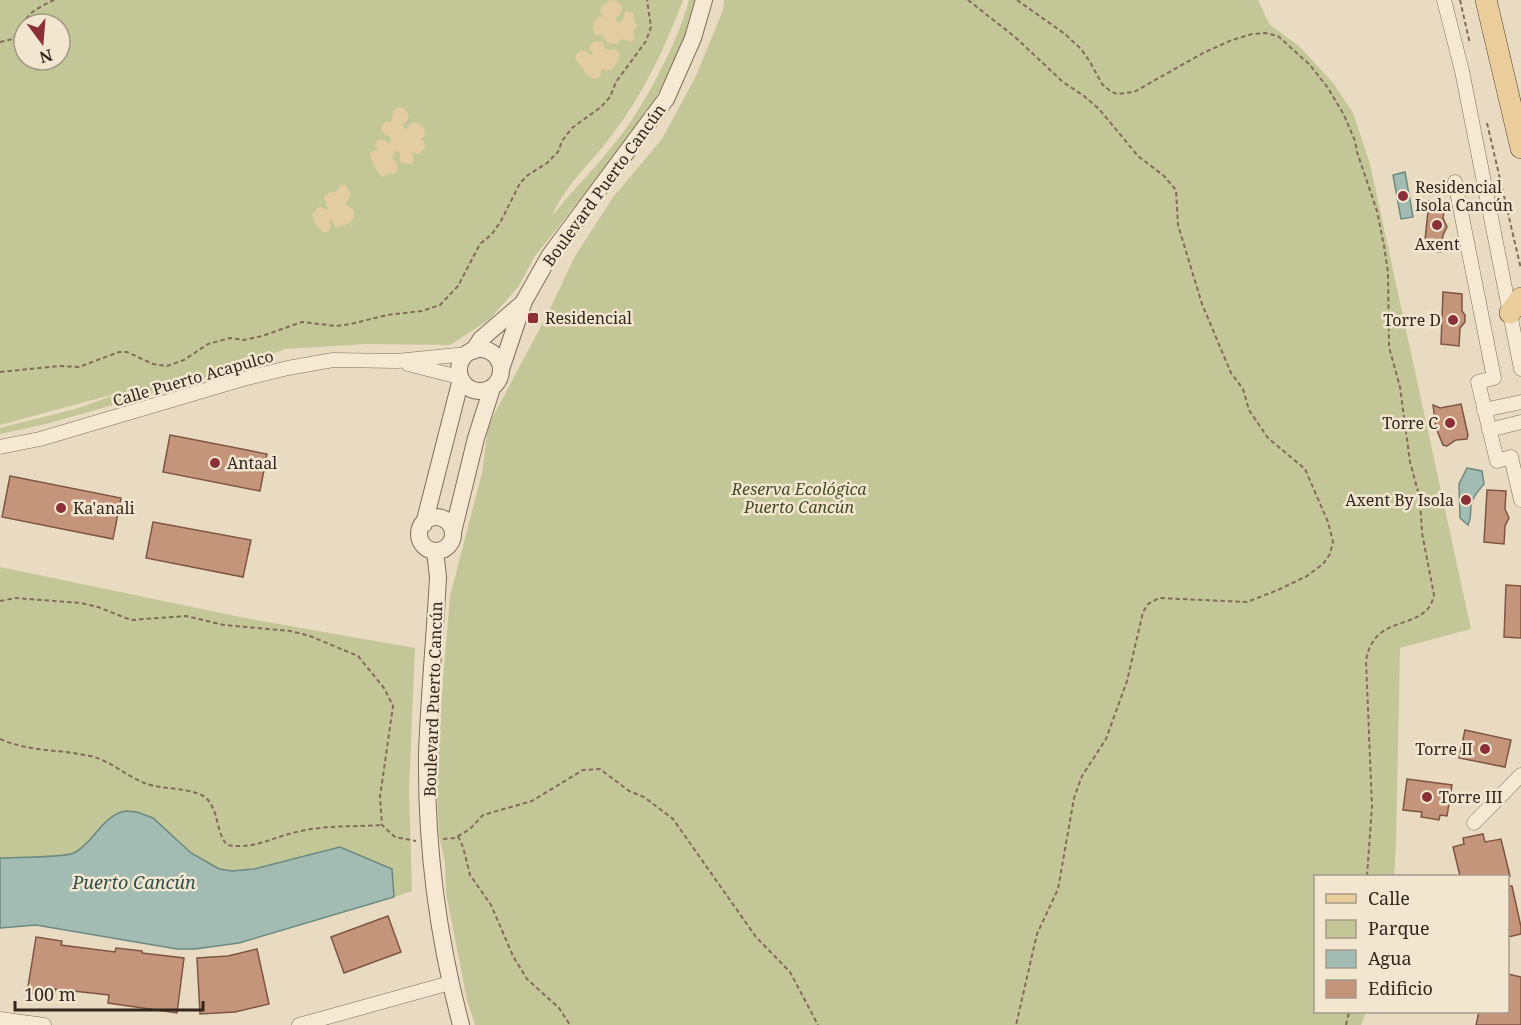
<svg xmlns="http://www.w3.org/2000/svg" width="1521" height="1025" font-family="'Noto Serif',serif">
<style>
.green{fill:#c3c696;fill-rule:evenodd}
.sand{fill:#e3cda0}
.water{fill:#a3bcb3;stroke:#6b8980;stroke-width:1.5}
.building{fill:#c4957a;stroke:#7e5642;stroke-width:1.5}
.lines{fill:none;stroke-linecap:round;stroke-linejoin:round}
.minor-casing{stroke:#816d5a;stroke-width:15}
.tertiary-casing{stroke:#816d5a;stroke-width:18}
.primary-casing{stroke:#4f3c2e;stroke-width:22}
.path{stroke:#816d5a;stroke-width:2;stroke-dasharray:4.5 3;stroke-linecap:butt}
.minor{stroke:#f5e9d3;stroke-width:14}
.tertiary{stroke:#f5e9d3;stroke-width:16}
.primary{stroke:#eacd9b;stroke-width:21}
.poi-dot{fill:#8b3036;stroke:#f2e6d0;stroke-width:2}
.labels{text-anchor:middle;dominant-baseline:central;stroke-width:5;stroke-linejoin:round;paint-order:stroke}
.street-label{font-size:16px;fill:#32261d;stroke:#f2e6d0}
.poi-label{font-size:16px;fill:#32261d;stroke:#f2e6d0;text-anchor:start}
.park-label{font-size:16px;font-style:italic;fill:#454d26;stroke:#f2e6d0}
.water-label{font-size:18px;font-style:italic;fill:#2e514c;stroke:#f2e6d0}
</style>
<rect width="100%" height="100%" fill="#e9dbc1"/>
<!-- green -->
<path class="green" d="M0,0H683C665,48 643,94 612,135C593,161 565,185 552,216C572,191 595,168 615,143C643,109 678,42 689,0H699L675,61L654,101L620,149L535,256L518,287L490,319L450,345L367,344L285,349L233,371L46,424L0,434V428L79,408L122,392L0,425ZM24,24H60V60H24Z
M724,0H1258L1270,25L1299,46L1334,84L1353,113L1370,164L1471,629L1400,648L1396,844L1394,876H1316V1012H1366L1361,1025H475L467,1000L446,893L445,862L439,835L437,790L441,704L450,596L482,473L488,426L549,311L575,256L614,196L662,139L696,76L723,10Z
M0,567L250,619L415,648L409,789L412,891L394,897L391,869L340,847L254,869L232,871L219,869L191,853L153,818L116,813C103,823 94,840 80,850C65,860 20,856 0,858Z"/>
<!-- sand -->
<path class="sand" d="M610,0L617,1L622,7V11L615,19L618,23L622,21L626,11L634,13V22L638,26L633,31L635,39L631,42L621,39L617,44L609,43L604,40L603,35H595L593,28L594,21L599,17H604L600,11L601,7Z
M597,41L602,42L607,50L616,49L620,54V58L612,70L606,71L602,68L600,77L595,79L588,76L575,58L577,53L582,50L592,55L593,53L589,48L592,43Z
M400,107L404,108L409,117L407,121L402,124L405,131L411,123L416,122L424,128L425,135L421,140L424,142L425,148L419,154L411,152L414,159L412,163L408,164L400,162V153L395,151L392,158L397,163V171L394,174L389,173L383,177C377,173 370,160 370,152L378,150L375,145L378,140H384L388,143L391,141L390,137L384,134L381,128L385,122H391L394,110Z
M341,185H346L351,195L345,204L354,210V218L348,224L336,228L332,221L329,220L331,228L327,232H323L315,223L312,214L320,206L325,210L328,209L324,198L326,194L337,191Z"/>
<!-- water -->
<path class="water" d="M1405,172L1413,217L1401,219L1393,175Z
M1467,468L1482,471L1484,484C1479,490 1472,497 1471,505C1470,514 1472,517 1468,525L1460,518L1459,484Z
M126,811L137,812L153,818L191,853L219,869L232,871L254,869L340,847L392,869L394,897L239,943L195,949H177L36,925L0,928V858C15,857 63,858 74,853C95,842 102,815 126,811Z"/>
<!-- building -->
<path class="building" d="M1429,201L1445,203L1443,218L1447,227L1443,235L1441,252L1424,250Z
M1443,292L1462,294V311L1465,315V322L1460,328L1459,346L1441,344Z
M1461,404L1468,435L1467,439L1456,440L1447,446L1443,445L1436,428L1433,405L1440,408Z
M170,435L267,454L260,491L163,472Z
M10,476L121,498L113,539L2,517Z
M1487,490L1506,491L1505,509L1509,518L1505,526L1504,544L1484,542Z
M153,522L251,540L243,577L146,558Z
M1506,585L1521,586V638L1504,637Z
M1465,730L1511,740L1505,767L1459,758Z
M1407,779L1452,785L1447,816L1440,815L1439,820L1421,817L1422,812L1403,810Z
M1483,834L1485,842L1501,839L1510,876H1460L1453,847L1464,844L1463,838Z
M1508,886H1512L1521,927V934L1508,937Z
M388,916L401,952L344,973L331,937Z
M36,937L62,941L61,945L115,952L116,948L142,951V953L184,958L177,1013L108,1003L109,995L55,989L54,997L27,993Z
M257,949L269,1004L235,1012L200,1014L197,958L228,956Z
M1508,974L1521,977V1025H1476L1479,1011H1508Z"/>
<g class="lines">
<!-- minor casing -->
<g class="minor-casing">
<path id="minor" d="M1444,0L1462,71L1521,369
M1455,182L1494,378L1478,382L1497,461L1511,457L1521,500
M408,364L459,377
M1484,410L1521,402
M1489,430L1521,422
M0,447L40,439L243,379L288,368L333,360L397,361L467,354
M1474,823L1521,775
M0,1019L44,1025
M299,1025L450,983"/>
</g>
<!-- tertiary casing -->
<g class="tertiary-casing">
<path id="tertiary" d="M459 370a21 21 0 1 1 42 0a21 21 0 1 1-42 0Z
M473,351L481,339L524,302
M501,369L524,301L550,255L666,99L693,38L704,0
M419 534a17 17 0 1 1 34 0a17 17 0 1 1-34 0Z
M424,524L461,379
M453,532L476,438L492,388
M435,551L438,577C435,636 429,695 427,755C426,845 438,938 461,1025"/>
</g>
<!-- primary casing -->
<g class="primary-casing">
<path id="primary" d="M1486,0L1521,148
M1510,313L1521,298"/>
</g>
<!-- path -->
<path class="path" d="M968,0L1015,37L1063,82L1084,96L1099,109L1138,156L1164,176L1176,190L1178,225L1202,304L1231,373L1243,389L1249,410L1268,438L1305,469L1328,522L1333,542L1330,554L1323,564L1307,576L1278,590L1247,602L1159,598L1148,604L1143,612L1127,681L1106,739L1082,776L1074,798L1058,889L1037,934L1016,1025
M1017,0L1065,34L1081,49L1090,62L1102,84L1110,91L1117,94L1134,92L1203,53L1232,40L1252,34L1265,33L1278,36L1310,65L1328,88L1344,115L1355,141L1357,152L1377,211L1384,246L1388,272L1389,347L1400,387L1410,462L1420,499L1422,533L1434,595C1426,634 1374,610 1366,661L1372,806L1367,876
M1460,0L1470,44
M0,42L13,39C26,16 30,11 54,0
M1487,123L1521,269
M0,372L60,366L79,367L119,352H127L153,364L167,366L184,360L208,344L230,338L244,340L262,336L302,322L336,326L351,324L387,315L422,311L440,305L458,286L480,244L492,234L501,221L520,183L528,175L547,163L558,152L562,141L572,128L601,107L610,97L616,82L646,41L651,27L647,0
M0,601L15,598L81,603L98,607L131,620L186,616L224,625L290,631L310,636L358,656L384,688L393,706L380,797L382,825L395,837L416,841
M0,739C29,752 59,749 90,756C110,760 127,777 147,784C163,790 197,787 208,800C219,813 216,832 227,845C256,850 274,836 301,831C328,825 354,827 382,825
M458,836L463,847L470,875L491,905L513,956L527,979L559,1008L570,1025
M443,839L455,838L470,829L483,815L532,801L583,770L600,769L629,791L644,797L673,819L756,937L790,972L818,1025
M1346,1025L1349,1012"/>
<!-- minor -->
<use href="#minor" class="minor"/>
<!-- tertiary -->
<use href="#tertiary" class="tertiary"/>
<!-- primary -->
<use href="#primary" class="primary"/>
</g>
<!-- markers -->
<g class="poi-dot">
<circle cx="1403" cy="196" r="6"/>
<circle cx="1437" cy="225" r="6"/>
<rect x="527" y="312" width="12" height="12" rx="3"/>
<circle cx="1453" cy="320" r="6"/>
<circle cx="1450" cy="423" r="6"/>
<circle cx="215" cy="463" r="6"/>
<circle cx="1466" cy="500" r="6"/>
<circle cx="61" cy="508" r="6"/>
<circle cx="1485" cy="749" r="6"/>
<circle cx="1427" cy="797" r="6"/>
</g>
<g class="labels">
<!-- street labels -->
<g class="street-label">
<text transform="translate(604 185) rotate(-54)">Boulevard Puerto Cancún</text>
<text transform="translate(193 378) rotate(-16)">Calle Puerto Acapulco</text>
<text transform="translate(433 699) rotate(-88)">Boulevard Puerto Cancún</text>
</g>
<!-- poi labels -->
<g class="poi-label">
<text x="1415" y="187">Residencial<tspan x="1415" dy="18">Isola Cancún</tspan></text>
<text x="1437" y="244" text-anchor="middle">Axent</text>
<text x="545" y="318">Residencial</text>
<text x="1441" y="320" text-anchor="end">Torre D</text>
<text x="1438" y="423" text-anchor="end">Torre C</text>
<text x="227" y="463">Antaal</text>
<text x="1454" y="500" text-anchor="end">Axent By Isola</text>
<text x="73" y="508">Ka'anali</text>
<text x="1473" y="749" text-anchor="end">Torre II</text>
<text x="1439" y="797">Torre III</text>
</g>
<!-- park labels -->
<g class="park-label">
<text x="799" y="489">Reserva Ecológica<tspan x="799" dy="18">Puerto Cancún</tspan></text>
</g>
<!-- water labels -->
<g class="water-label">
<text x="134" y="882">Puerto Cancún</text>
</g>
</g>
<!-- legend -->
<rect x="1314" y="875" width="195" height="138" fill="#f2e6d0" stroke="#a59988" stroke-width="1.5"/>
<rect x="1326" y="894" width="30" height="9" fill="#eacd9b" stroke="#a59988" stroke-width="1.5"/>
<text x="1368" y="905" font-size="18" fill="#32261d">Calle</text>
<rect x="1326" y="920" width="30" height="18" fill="#c3c696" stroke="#a59988" stroke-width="1.5"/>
<text x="1368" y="935" font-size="18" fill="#32261d">Parque</text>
<rect x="1326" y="950" width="30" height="18" fill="#a3bcb3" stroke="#a59988" stroke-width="1.5"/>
<text x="1368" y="965" font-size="18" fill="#32261d">Agua</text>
<rect x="1326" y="980" width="30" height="18" fill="#c4957a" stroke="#a59988" stroke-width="1.5"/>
<text x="1368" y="995" font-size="18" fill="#32261d">Edificio</text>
<!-- north arrow -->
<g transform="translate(42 42) rotate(164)"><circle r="28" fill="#f2e6d0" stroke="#a59988" stroke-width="1.5"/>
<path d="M0-4.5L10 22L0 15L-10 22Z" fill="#8b3036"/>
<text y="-9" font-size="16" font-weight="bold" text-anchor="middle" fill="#32261d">N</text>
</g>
<!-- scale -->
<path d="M15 1001v9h188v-9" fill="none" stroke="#32261d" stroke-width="3"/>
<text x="24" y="1001" font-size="18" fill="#32261d" stroke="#f2e6d0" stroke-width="4.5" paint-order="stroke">100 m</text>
</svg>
